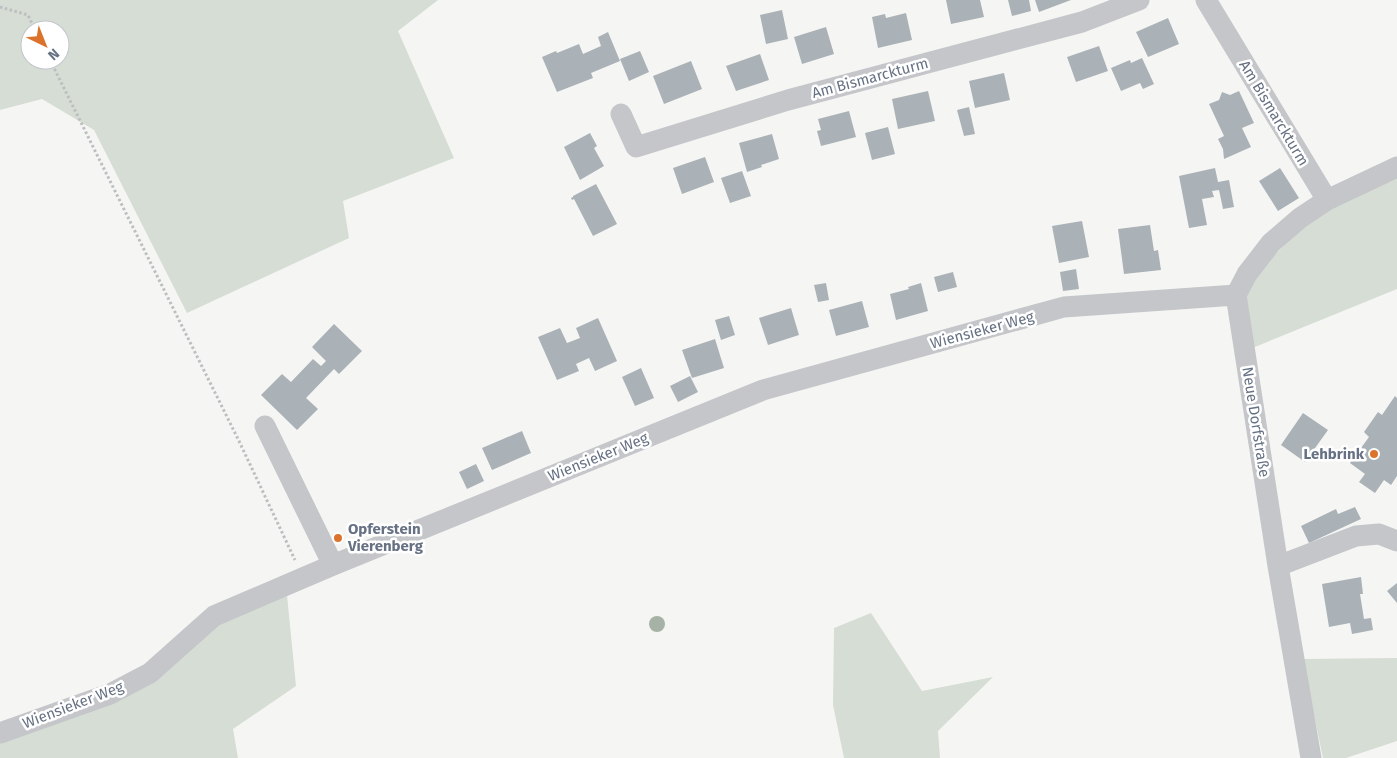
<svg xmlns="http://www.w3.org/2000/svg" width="1397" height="758" font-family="'Fira Sans',sans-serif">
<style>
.green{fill:#d6ddd4;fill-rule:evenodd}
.building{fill:#aab1b7}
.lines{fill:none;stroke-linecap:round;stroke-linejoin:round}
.path{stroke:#bdbec1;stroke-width:3;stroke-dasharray:2.5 2.5;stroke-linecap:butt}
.minor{stroke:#c4c6ca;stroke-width:21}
.tree{fill:#a6b2a5}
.poi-dot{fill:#dc732d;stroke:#fff;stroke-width:2}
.labels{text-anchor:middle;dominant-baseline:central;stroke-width:5;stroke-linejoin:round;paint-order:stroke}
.street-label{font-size:15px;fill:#667183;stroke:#fff}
.poi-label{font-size:15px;font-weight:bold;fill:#667183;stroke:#fff;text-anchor:end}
</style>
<rect width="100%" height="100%" fill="#f5f6f3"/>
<!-- green -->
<path class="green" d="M0,0H438L398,31L454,158L343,201L349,238L187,313L94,130L42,99L0,110ZM30,30H60V60H30Z
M1397,169V289L1250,349L1241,298L1258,271L1306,224Z
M287,595L296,686L233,729L238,758H0V739L111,702L220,624Z
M871,613L922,691L993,677L938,731L940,758H844L833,705L834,628Z
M1397,658V741L1346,758H1323L1302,659Z"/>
<!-- building -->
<path class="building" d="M946,0H980L984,17L951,24Z
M1008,0H1029L1031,11L1012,16Z
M1035,0H1071L1039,12Z
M782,10L788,39L766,44L760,15Z
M906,13L912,40L878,48L872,17L885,14L886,18Z
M1168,18L1179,44L1148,57L1136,32Z
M826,27L834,54L802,64L794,37Z
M608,32L620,61L591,73L593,78L557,92L542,57L556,51L557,53L579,44L583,54L601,46L598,37Z
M1099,46L1108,71L1076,82L1067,57Z
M640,51L649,72L629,81L620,59Z
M760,54L769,80L736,91L726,66Z
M1142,58L1154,84L1143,89L1140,83L1121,91L1111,68L1130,60L1131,63Z
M691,61L702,89L664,104L653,76Z
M1004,73L1010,100L975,108L969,81Z
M928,91L935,121L898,129L892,99Z
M1239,91L1254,123L1242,128L1251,147L1224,159L1223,149L1218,139L1224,136L1209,104L1219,100L1222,92L1230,95Z
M969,107L975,134L964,136L957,110Z
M849,111L856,137L821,146L817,131L821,130L818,119Z
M888,127L895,154L872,160L865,133Z
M590,133L597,146L594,148L604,166L580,180L564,147Z
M772,134L779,159L761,165L762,167L747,172L739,143Z
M705,157L714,182L682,194L673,168Z
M1215,168L1218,182L1229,180L1234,207L1223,209L1219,190L1212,191L1214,197L1202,199L1207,225L1189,228L1179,176Z
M1280,168L1299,198L1278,211L1259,181Z
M742,171L751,196L730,203L721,178Z
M596,184L617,224L593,236L574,199L572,200L571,198L573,197V196Z
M1082,221L1089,257L1059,263L1052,226Z
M1150,225L1154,251L1158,250L1161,270L1124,274L1118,229Z
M1076,269L1079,289L1063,291L1060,272Z
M953,272L957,287L938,292L934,277Z
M826,283L829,300L818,302L814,285Z
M921,283L928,311L896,320L890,294L909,289L908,287Z
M862,301L869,327L836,336L829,310Z
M791,308L799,335L768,345L759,318Z
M729,316L735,335L721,340L715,320Z
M598,318L617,361L595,371L589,358L576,364L579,371L557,380L538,337L560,328L567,343L580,338L576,328Z
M334,324L362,351L339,374L334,369L306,398L318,409L297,430L261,395L282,374L291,382L313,359L321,366L326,361L312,347Z
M715,339L724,368L692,378L682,350Z
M641,368L654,398L635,406L622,377Z
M690,376L698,392L678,402L670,386Z
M1395,396L1397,398V476L1391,485L1384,480L1375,493L1359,482L1365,474L1350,463L1369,437L1364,432L1378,412L1382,415Z
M1303,413L1328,430L1305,462L1281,445Z
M522,431L531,453L492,470L482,448Z
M476,464L484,481L467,489L459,472Z
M1355,507L1361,519L1309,543L1301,526L1336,509L1338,514Z
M1361,577L1363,594H1360L1364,619L1371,618L1373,630L1352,634L1350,623L1329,627L1322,584Z
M1397,583V603L1387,591Z"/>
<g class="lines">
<!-- path -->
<path class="path" d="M0,7L28,15L35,30
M50,60L239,441L295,560"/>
<!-- minor -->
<path class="minor" d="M1206,0L1327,200
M621,114L636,147L788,100L1082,22L1139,0
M265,426L333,565
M1278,566L1356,536L1379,534L1397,541
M0,733L110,694L150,673L214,616L333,565L763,390L1064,307L1236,295
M1311,758L1278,566L1236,295L1247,274L1271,243L1300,218L1327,200L1397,167"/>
</g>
<!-- trees -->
<circle class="tree" cx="657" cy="624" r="8"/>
<!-- markers -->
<g class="poi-dot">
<circle cx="1374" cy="454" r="5"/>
<circle cx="338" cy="538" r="5"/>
</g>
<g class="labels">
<!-- street labels -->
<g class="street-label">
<text transform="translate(870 78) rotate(-15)">Am Bismarckturm</text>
<text transform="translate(1274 113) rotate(59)">Am Bismarckturm</text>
<text transform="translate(982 330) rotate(-15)">Wiensieker Weg</text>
<text transform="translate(1256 422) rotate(81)">Neue Dorfstraße</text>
<text transform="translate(598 457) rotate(-22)">Wiensieker Weg</text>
<text transform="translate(73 705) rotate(-21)">Wiensieker Weg</text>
</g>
<!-- poi labels -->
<g class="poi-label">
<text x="1364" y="454">Lehbrink</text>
<text x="348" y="529" text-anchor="start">Opferstein<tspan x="348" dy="17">Vierenberg</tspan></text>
</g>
</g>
<!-- north arrow -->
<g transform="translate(45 45) rotate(137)"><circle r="24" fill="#ffffff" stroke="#c2c6cd"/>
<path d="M0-4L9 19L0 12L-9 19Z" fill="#dc732d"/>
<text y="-8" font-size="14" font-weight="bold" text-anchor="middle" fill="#667183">N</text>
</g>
</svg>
